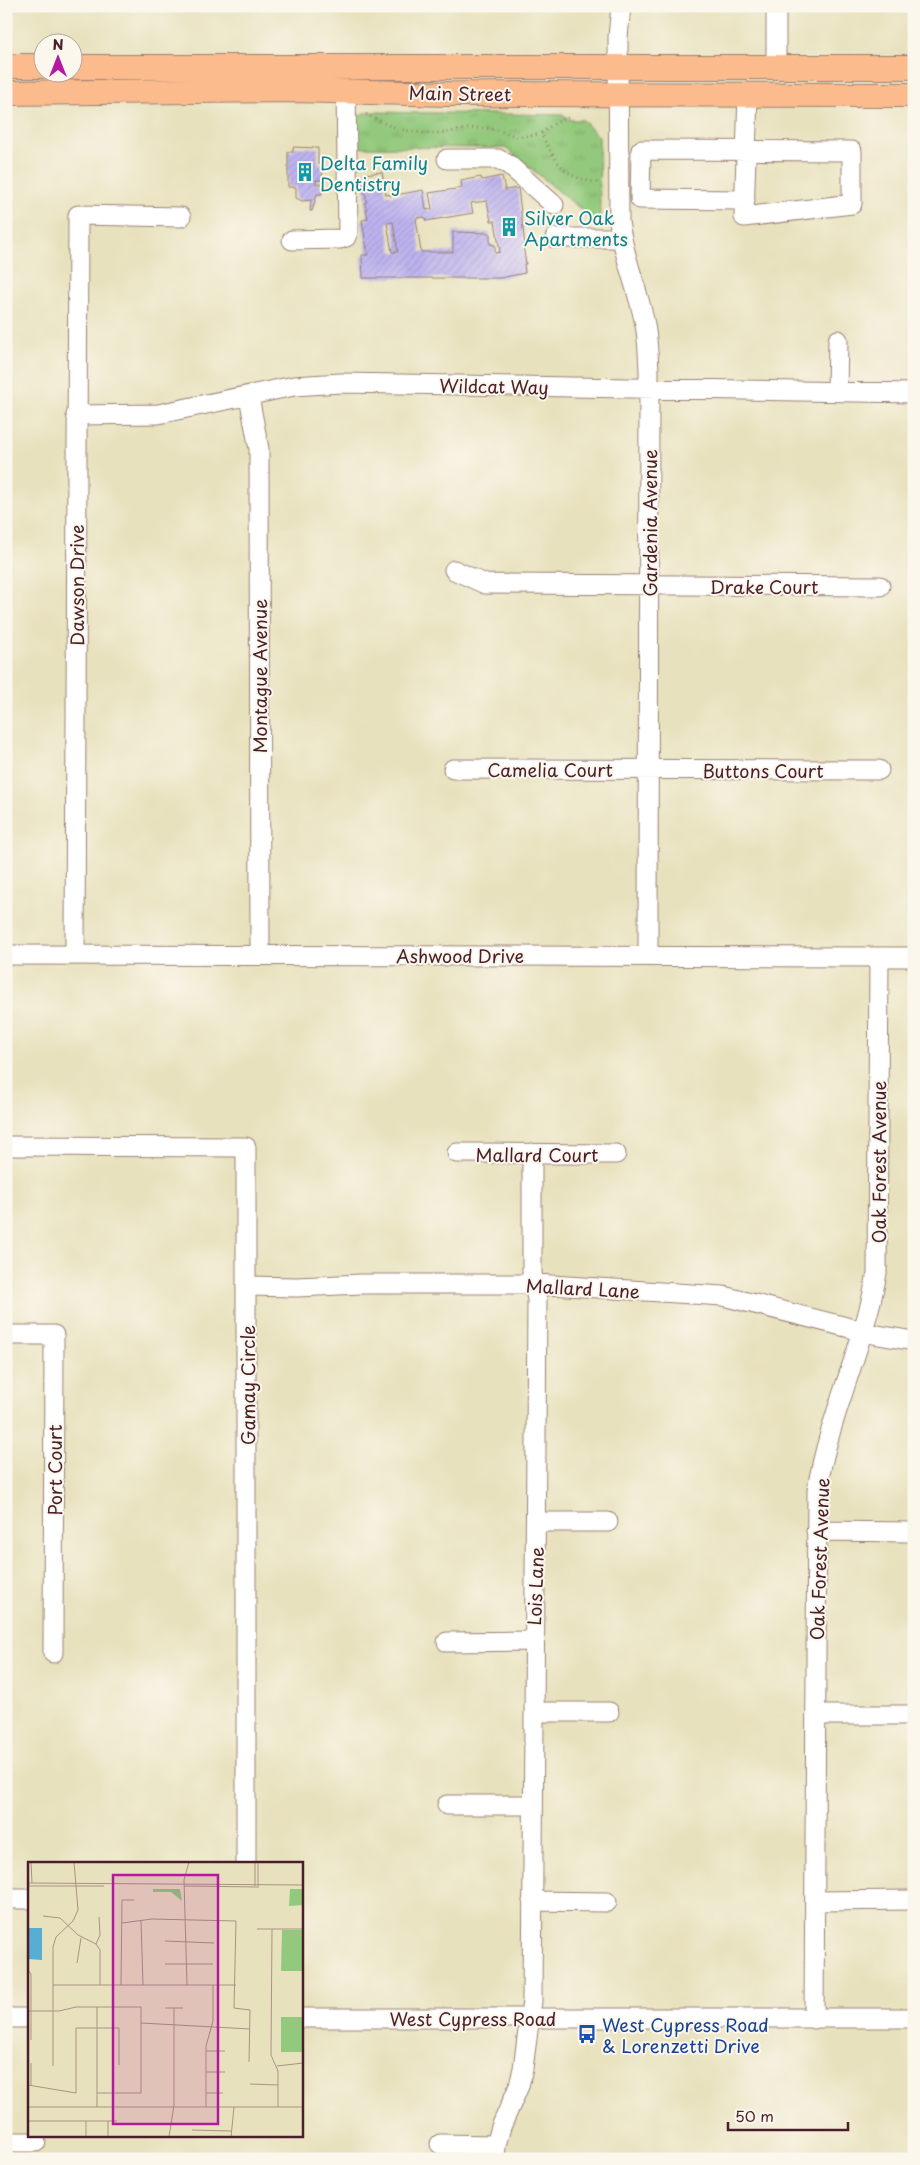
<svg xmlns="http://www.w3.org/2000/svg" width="920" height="2165" font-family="'Playpen Sans',sans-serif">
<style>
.grass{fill:url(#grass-tufts);stroke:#6e7454}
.building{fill:url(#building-hatch);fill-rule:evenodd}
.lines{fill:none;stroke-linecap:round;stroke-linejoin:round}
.minor-casing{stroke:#998074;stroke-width:21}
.major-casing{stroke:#998074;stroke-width:26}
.path{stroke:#998074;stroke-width:3;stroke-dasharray:1 4;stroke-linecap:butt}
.minor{stroke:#fff;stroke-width:19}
.major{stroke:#fbbb8c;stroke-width:24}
.labels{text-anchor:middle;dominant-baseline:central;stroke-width:4;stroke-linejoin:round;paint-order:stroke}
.street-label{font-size:18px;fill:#4a1f2b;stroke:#fbf7ec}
.culture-label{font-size:18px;fill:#0d838f;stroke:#fbf7ec;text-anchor:start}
.transit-label{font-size:18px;fill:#164399;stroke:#fbf7ec;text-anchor:start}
.inset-road{fill:none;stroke:#a99383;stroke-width:1}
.view{fill:#b5179e;fill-opacity:0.15;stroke:#b5179e;stroke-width:2.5}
.inset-edge{fill:none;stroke:#4a1f2b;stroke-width:2.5}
</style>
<defs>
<pattern id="grass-tufts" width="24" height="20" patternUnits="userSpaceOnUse" patternTransform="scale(1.25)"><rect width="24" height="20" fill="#93c97c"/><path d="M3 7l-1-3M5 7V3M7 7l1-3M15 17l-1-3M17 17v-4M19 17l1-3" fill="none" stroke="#80ac6b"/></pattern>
<pattern id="building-hatch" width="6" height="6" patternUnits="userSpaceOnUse" patternTransform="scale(1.25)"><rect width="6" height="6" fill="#beb4f0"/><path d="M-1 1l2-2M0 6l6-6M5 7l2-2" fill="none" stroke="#a59ace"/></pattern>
</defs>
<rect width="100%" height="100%" fill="#fbf7ec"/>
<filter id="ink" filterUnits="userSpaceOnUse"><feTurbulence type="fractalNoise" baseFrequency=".02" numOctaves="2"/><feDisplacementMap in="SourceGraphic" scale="10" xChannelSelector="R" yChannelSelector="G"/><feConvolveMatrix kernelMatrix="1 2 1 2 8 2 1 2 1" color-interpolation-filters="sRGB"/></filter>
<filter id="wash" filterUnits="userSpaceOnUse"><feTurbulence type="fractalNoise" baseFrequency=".0096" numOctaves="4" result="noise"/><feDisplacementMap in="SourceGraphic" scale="20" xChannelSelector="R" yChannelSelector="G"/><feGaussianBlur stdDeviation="1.12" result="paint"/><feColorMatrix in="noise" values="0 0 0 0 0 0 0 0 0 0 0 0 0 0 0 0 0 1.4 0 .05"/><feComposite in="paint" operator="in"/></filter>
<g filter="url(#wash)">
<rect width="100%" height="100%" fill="#e8e1bd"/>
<!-- grass -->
<path class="grass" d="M369,112L564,115L570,120H583L599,137L600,225L506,148L354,147V117Z"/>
<g id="blocks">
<!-- building -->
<path class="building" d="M293,147L318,148V164H323L322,180H316V184H322V194H317L312,211H310L311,200L302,201L296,198V187H288V152H293Z
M382,172L386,195L390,194V196L423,190L426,210L432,209L429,193L462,188L461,181L470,179L481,177L482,180L502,176L505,190L518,188L525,245H523L526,264H524L525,273L500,278H363L362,255H368L362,220L368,219L365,203L367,202L363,184L366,183L364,174ZM487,201L491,221H495L500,252L495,253V245L490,244V233L453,232V252H421L416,218L425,217L426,221L473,213L471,203ZM393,222L398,252H392L387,223Z"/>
</g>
</g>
<g filter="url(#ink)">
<use href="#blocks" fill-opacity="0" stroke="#998074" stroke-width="1"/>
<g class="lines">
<!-- minor casing -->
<g class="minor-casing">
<path id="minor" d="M621,6L618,37L619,221C623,256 637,286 644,320C648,336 648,354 649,371L648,956
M776,6V67
M447,159H498L509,165L554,205
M745,200L640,199L641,150L852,151V204L744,217L748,94
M555,238H621
M292,240L340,239L346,237L348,232L346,91
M837,391L838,340
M249,397L259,449L260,955
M76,415L158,414L294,386L341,383L914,393
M454,570L485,584L880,586
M453,769L879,770
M6,955L914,957
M75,955L78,215L181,217
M6,1146L246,1147V1864
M457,1153L616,1154
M247,1286L297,1287L361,1284H536L723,1296L878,1335L914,1341
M6,1335H54L53,1653
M537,1522H608
M816,1531L914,1532
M447,1642L533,1641
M534,1712H609
M816,1715H914
M447,1805H533
M6,1899H29
M532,1901L607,1902
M816,1901L914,1900
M6,2018H29
M301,2018H914
M814,2019L817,1490C829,1415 864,1347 877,1273L879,957
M6,2142H36
M440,2144L496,2145
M495,2159L496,2145L501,2127L519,2086L523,2068L532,2001L537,1300L532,1273V1153"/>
</g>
<!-- major casing -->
<g class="major-casing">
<path id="major" d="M6,66H42
M72,67H914
M6,93L292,90L448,94L914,95"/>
</g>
<!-- path -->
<path class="path" d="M366,114C388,127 413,135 439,133C455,132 469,127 485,128C508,130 515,142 541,133
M568,118L555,123L541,133C556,164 565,179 601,183"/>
<!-- minor -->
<use href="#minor" class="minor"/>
<!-- major -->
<use href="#major" class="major"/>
</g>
</g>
<!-- icons -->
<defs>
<g id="building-bare" transform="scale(1.5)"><path d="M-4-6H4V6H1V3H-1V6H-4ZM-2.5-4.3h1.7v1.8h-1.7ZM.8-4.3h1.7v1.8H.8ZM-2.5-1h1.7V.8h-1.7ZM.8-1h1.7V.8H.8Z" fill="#0f9aa8" stroke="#fbf7ec" stroke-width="2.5" paint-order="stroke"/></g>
<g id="bus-bare" transform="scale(1.5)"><path d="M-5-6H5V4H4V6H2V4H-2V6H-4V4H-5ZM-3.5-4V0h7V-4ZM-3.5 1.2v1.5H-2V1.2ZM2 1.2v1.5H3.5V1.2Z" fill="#1a4fb4" stroke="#fbf7ec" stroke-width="2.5" paint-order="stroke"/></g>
</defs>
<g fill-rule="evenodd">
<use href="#building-bare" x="305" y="172"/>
<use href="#building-bare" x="509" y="227"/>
<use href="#bus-bare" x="587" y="2034"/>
</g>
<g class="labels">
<!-- street labels -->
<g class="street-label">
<text transform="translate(460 93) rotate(1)">Main Street</text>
<text transform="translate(494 386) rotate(1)">Wildcat Way</text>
<text transform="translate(649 523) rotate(-90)">Gardenia Avenue</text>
<text transform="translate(76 585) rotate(-90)">Dawson Drive</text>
<text x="764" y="586">Drake Court</text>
<text transform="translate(259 676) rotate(-90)">Montague Avenue</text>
<text x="550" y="769">Camelia Court</text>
<text x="763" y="770">Buttons Court</text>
<text x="460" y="955">Ashwood Drive</text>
<text x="537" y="1154">Mallard Court</text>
<text transform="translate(878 1162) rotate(-90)">Oak Forest Avenue</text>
<text transform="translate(583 1288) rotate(3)">Mallard Lane</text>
<text transform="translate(247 1385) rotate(-90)">Gamay Circle</text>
<text transform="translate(54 1470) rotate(-90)">Port Court</text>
<text transform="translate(819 1559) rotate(-88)">Oak Forest Avenue</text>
<text transform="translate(535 1586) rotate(-88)">Lois Lane</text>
<text x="473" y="2018">West Cypress Road</text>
</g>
<!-- culture labels -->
<g class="culture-label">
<text x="320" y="162">Delta Family<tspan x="320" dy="21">Dentistry</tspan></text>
<text x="524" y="217">Silver Oak<tspan x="524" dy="21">Apartments</tspan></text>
</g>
<!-- transit labels -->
<g class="transit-label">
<text x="602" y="2024">West Cypress Road<tspan x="602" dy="21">&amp; Lorenzetti Drive</tspan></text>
</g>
</g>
<!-- overview -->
<g transform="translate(28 1862)">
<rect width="275" height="275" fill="#e8e1bd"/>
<path d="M125,27H152L154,39L143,30H125ZM262,27H275V43L261,44ZM254,68H275V109H253ZM253,155H275V190H253Z" fill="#93c97c"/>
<path d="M258,73H275L273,85L258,91ZM256,93L267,96L270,107L255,106ZM256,169L270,175L275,189L256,188Z" fill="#93c97c"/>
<path d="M0,66H14V98L0,97Z" fill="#56aed3"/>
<path class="inset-road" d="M3,0L4,21M0,21L275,23M0,24H76M156,24L231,25M227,24V0M230,24V0M15,54L32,56L50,73L68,82L72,88V123M113,59L115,123M94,61L124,57L208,59L206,146L222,148L221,200M229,67H275M244,67L243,193L250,209V245M137,79L186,81M68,82L72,73L71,55M49,101L53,76M137,102H185M0,108L3,112V178M25,123H208M93,123L94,38H106M159,123L156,18L161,0M137,146H155M0,149H31L48,145H113V231H69M113,161L222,167M178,189H197M3,201V223M25,204V85L28,75L45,59L50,48L46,0M249,204L275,201M178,210H197M222,222L250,223M0,223L48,231V166H91V203M178,231H195M0,245H275M69,245V145M178,245V184L185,159V123M0,259H89M80,259V275M164,268L203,269M58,275V259M141,275L146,243V146M203,275L206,245"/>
<path class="view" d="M85,13H190V262H85Z"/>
<rect width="275" height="275" class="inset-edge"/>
</g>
<!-- margin -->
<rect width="920" height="2165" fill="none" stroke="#fbf7ec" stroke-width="25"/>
<!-- north arrow -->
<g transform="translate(58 58)"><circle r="24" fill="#fbf7ec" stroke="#b4a19f"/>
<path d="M0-4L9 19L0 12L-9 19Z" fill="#b5179e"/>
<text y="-8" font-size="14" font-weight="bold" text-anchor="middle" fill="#4a1f2b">N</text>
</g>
<!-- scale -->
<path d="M728 2122v8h120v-8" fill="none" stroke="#4a1f2b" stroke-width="2.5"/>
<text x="735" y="2122" font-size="15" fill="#4a1f2b" stroke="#fbf7ec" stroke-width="4" paint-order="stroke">50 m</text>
</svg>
